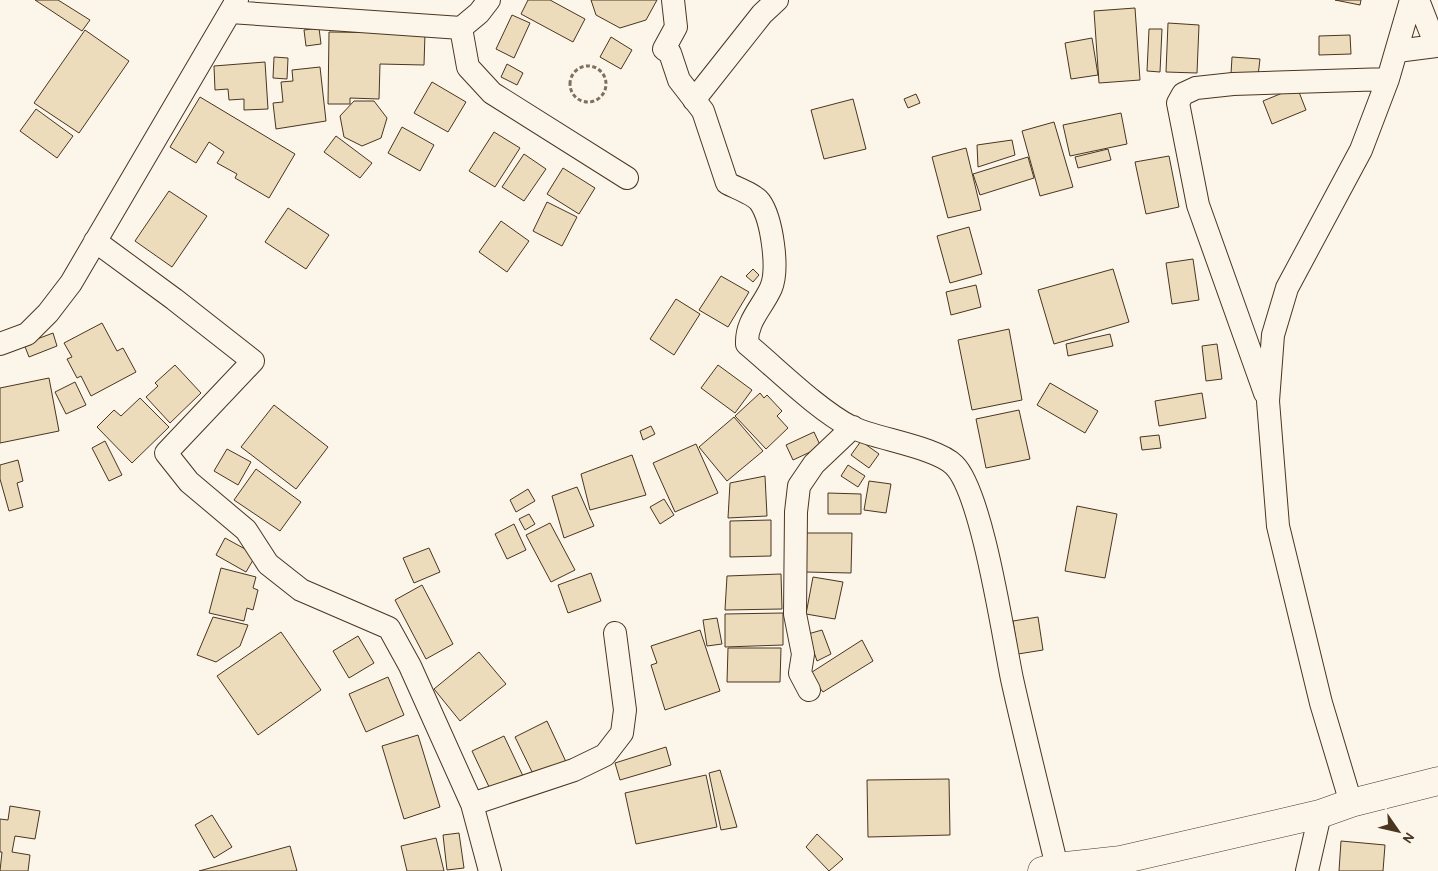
<svg xmlns="http://www.w3.org/2000/svg" width="1438" height="871" font-family="Karla,sans-serif">
<style>
.building{fill:#ecdcbc;stroke:#4a3520}
.lines{fill:none;stroke-linecap:round;stroke-linejoin:round}
.minor-casing{stroke:#4a3520;stroke-width:24}
.tertiary-casing{stroke:#4a3520;stroke-width:29}
.path{stroke:#7f6f5c;stroke-width:3;stroke-dasharray:4 2.5;stroke-linecap:butt}
.minor{stroke:#fbf6e9;stroke-width:22}
.tertiary{stroke:#fbf6e9;stroke-width:28}
</style>
<rect width="100%" height="100%" fill="#fbf6e9"/>
<!-- building -->
<path class="building" d="M35,0H58L90,20L82,31Z
M528,0H550L585,19L573,42L521,14Z
M591,0H657L646,20L620,28L596,15Z
M1335,0H1361L1360,5Z
M1135,8L1140,80L1099,83L1094,11Z
M512,15L530,23L514,58L496,49Z
M1168,23L1199,25L1197,73L1166,72Z
M319,28L321,44L306,46L304,30Z
M1149,29H1162L1160,72L1147,71Z
M85,30L129,61L79,133L34,103Z
M329,32L425,33L424,65L380,64L379,99L350,98V104H328Z
M1350,35L1351,54L1319,55V36Z
M611,37L632,50L621,69L600,57Z
M1092,38L1098,75L1071,79L1065,43Z
M274,57L288,58L287,79L273,78Z
M1232,57L1260,59L1258,76L1231,74Z
M265,62L268,109L244,110V99L229,100L228,89L215,90L214,66Z
M507,64L523,73L517,85L501,77Z
M320,67L326,121L276,129L273,103L283,102L281,82L293,81L292,70Z
M432,82L466,102L448,132L414,113Z
M1297,87L1306,110L1272,124L1263,101Z
M916,94L920,103L908,108L904,99Z
M200,97L295,154L269,198L235,178L237,174L217,163L224,152L209,142L196,163L170,147Z
M853,99L866,149L824,159L811,110Z
M354,101H374L387,118L381,138L362,146L344,137L340,116Z
M36,109L73,136L57,158L20,131Z
M1121,113L1127,144L1070,156L1063,125Z
M1054,122L1073,187L1040,196L1022,131Z
M402,127L434,145L420,171L388,153Z
M494,132L520,148L495,187L469,171Z
M336,136L372,163L360,178L324,152Z
M1012,140L1015,155L978,167L977,145Z
M966,148L981,210L948,218L932,157Z
M1108,149L1111,160L1078,168L1075,157Z
M524,154L546,169L524,201L502,187Z
M1169,156L1179,207L1146,214L1135,162Z
M1028,157L1034,178L980,195L973,174Z
M563,168L595,188L579,214L547,194Z
M169,191L207,216L172,267L135,241Z
M547,202L577,217L562,246L533,231Z
M288,208L329,235L306,269L265,242Z
M501,221L529,241L507,272L479,252Z
M969,227L982,274L950,283L937,236Z
M1193,259L1199,300L1172,304L1166,263Z
M753,269L759,275L753,282L746,276Z
M1113,269L1129,322L1054,344L1038,290Z
M721,276L749,292L728,327L699,310Z
M976,285L981,307L951,315L946,292Z
M676,299L700,314L674,355L650,339Z
M102,323L117,351L123,348L136,372L91,396L81,376L77,378L67,359L72,357L64,343Z
M1009,329L1022,400L972,410L958,340Z
M53,333L57,346L29,357L24,344Z
M1110,334L1113,346L1068,356L1066,344Z
M1217,344L1222,379L1206,381L1202,346Z
M175,365L201,393L170,423L146,397L158,386L155,383Z
M718,365L752,390L735,413L701,388Z
M49,378L59,431L0,443V388Z
M75,382L86,405L66,414L55,392Z
M1050,383L1098,411L1085,433L1037,405Z
M760,393L764,398L767,395L782,411L777,416L788,428L766,449L735,416Z
M1202,393L1206,418L1159,426L1155,401Z
M140,398L169,427L132,463L97,427L114,410L121,416Z
M274,405L328,447L296,489L241,447Z
M1019,410L1030,459L986,468L976,419Z
M734,417L763,451L727,481L699,447Z
M651,426L655,434L643,440L640,431Z
M814,432L821,447L793,460L786,445Z
M1159,435L1161,448L1142,450L1140,437Z
M105,441L122,475L109,481L92,448Z
M861,441L879,454L869,468L851,455Z
M696,444L718,493L675,512L653,463Z
M227,449L251,462L238,485L214,471Z
M632,455L646,495L590,510L581,474Z
M18,460L23,481L17,483L23,507L9,511L0,479V465Z
M848,465L865,476L858,487L841,476Z
M256,469L301,502L280,531L234,500Z
M765,476L767,516L728,518L730,483Z
M869,481L891,484L886,513L864,510Z
M577,487L594,526L564,538L552,496Z
M528,489L535,501L516,512L510,500Z
M828,493L861,494V514H828Z
M664,499L674,515L660,524L650,507Z
M1077,506L1117,514L1105,578L1065,571Z
M529,514L535,524L525,530L519,519Z
M771,520V556L730,557V521Z
M550,523L575,570L551,582L526,535Z
M514,524L526,550L507,559L495,534Z
M806,533H852L851,573L805,572Z
M225,538L256,555L246,572L216,555Z
M429,548L440,572L414,583L403,558Z
M221,568L256,577L253,588L258,590L253,610L247,608L244,621L209,613Z
M591,573L601,601L568,613L558,585Z
M781,574L782,609L725,610L727,576Z
M813,577L843,582L835,619L806,614Z
M422,585L453,644L426,659L395,600Z
M783,613V645L725,647V614Z
M213,617L248,625L240,646L216,662L197,655Z
M1038,617L1043,650L1018,654L1013,621Z
M717,618L722,644L707,646L703,620Z
M700,630L720,691L665,710L651,665L657,663L651,646Z
M822,630L831,654L817,661L808,634Z
M281,632L321,690L258,735L217,676Z
M358,636L374,663L349,678L333,651Z
M862,640L873,661L823,692L809,674Z
M728,648H781L780,682H727Z
M479,652L506,684L460,721L434,689Z
M388,677L404,715L366,732L349,694Z
M547,721L567,764L536,780L515,737Z
M418,735L440,807L404,819L382,746Z
M504,736L523,776L491,791L472,751Z
M666,747L671,765L620,780L615,763Z
M720,770L737,827L721,830L709,773Z
M706,775L717,827L636,844L625,793Z
M949,779L950,835L868,837L867,780Z
M10,806L40,811L35,839L15,836L12,852L30,855L28,871H0L2,852H0V819L8,820Z
M212,815L232,847L214,858L195,825Z
M459,833L464,868L447,870L443,835Z
M817,834L843,859L829,871L806,847Z
M436,838L444,871H407L401,846Z
M1341,841L1385,845L1383,871H1339Z
M290,846L297,871H199Z"/>
<g class="lines">
<!-- minor casing -->
<g class="minor-casing">
<path id="minor" d="M673,0L676,27L664,49L670,53L679,80L703,111L727,183C736,188 754,194 760,202C772,219 779,269 771,288C762,308 746,321 747,344C777,369 818,410 851,427C876,439 936,447 954,465C982,492 1003,635 1012,679C1026,742 1042,804 1057,867
M230,12L461,28L479,13L489,0
M461,28L468,67L492,93L627,178
M1397,51L1436,46L1418,0
M694,100L762,14L777,0
M95,241L174,299L253,361L166,453L189,482L246,530L268,564L301,590L389,628L410,666L472,804L490,871
M0,344L27,334L48,313L71,283L237,0
M1265,393L1198,205L1178,103L1183,94L1196,88L1233,84L1388,79
M809,690L800,673L803,654L795,614L796,512L799,486L814,464L853,427
M1351,803L1321,703L1278,526L1268,401L1273,335L1287,288L1361,150L1388,79L1411,0
M472,804L574,770L605,755L622,733L625,710L615,633
M1307,871L1320,814"/>
</g>
<!-- tertiary casing -->
<g class="tertiary-casing">
<path id="tertiary" d="M1042,871L1057,867L1121,860L1320,814L1351,803L1438,781"/>
</g>
<!-- path -->
<path class="path" d="M570 84a18 18 0 1 1 36 0a18 18 0 1 1-36 0Z"/>
<!-- minor -->
<use href="#minor" class="minor"/>
<!-- tertiary -->
<use href="#tertiary" class="tertiary"/>
</g>
<!-- north arrow -->
<g transform="translate(1398 831) rotate(124)" stroke="#fbf6e9" stroke-width="4" paint-order="stroke">
<path d="M0-4L9 19L0 12L-9 19Z" fill="#4a3520"/>
<text y="-8" font-size="14" font-weight="bold" text-anchor="middle" fill="#4a3520">N</text>
</g>
</svg>
